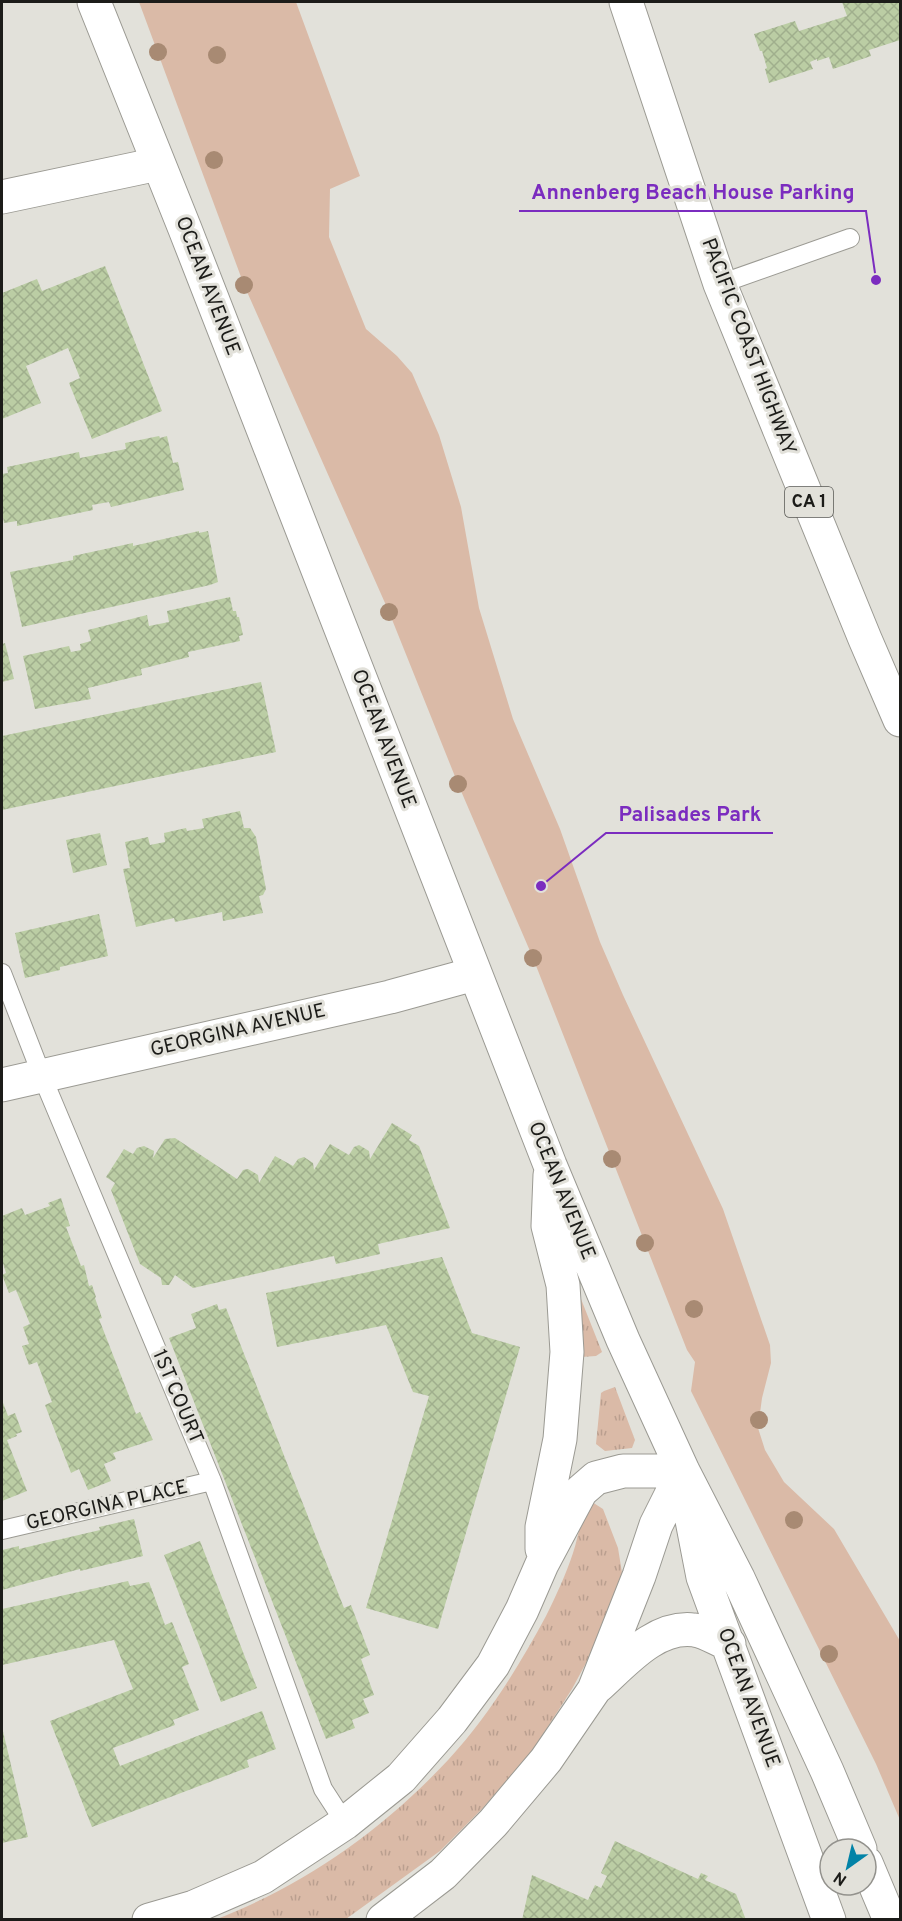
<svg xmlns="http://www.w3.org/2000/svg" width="902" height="1921" font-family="Overpass,sans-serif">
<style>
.grass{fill:url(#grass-tufts)}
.park{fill:#dabaa7}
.building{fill:url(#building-cross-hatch)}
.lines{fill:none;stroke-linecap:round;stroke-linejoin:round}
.lane-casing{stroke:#9b9a93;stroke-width:20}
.street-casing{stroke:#9b9a93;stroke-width:35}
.secondary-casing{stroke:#9b9a93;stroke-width:35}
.highway-casing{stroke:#9b9a93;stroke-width:35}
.lane{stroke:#fff;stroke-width:18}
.street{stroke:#fff;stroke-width:33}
.secondary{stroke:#fff;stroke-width:33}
.highway{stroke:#fff;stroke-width:33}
.tree{fill:#a88a73}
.labels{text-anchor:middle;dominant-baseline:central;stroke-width:6;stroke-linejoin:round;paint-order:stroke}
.shield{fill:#e2e1da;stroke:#575753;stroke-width:1.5}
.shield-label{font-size:18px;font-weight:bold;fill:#1c1c19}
.street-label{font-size:20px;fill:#1c1c19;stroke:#e2e1da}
.leader{fill:none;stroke:#7b2cbf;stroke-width:2}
.callout-dot{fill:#7b2cbf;stroke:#e2e1da;stroke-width:2}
.callout-label{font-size:21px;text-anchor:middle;font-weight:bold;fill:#7b2cbf;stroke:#e2e1da;stroke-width:6;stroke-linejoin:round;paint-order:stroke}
</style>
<defs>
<pattern id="grass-tufts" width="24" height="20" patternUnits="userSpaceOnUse" patternTransform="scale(1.5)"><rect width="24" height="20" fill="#dabaa7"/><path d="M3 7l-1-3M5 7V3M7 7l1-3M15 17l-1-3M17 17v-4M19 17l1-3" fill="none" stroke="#ba9f8f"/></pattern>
<pattern id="building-cross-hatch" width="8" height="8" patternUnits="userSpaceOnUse" patternTransform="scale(1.5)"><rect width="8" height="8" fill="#bbcda4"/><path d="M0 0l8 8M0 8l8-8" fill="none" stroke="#a0af8d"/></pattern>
</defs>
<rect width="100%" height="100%" fill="#e2e1da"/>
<!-- grass -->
<path class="grass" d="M578,1299H581L602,1352L596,1356L581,1357Z
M615,1387L635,1440L632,1448L605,1451L596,1444L601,1393L604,1391Z
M592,1502L603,1509L618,1548L623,1579L600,1637L572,1689L531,1753L481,1810L440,1851L346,1919L214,1920C304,1886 384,1829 449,1759C488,1717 519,1666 546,1616C556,1596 566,1574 573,1553C579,1535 580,1517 592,1502Z"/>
<!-- park -->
<path class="park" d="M139,2H296L360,176L330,189L329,237L366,329L397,356L412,373L439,435L461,507L479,608L513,719L560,829L600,942L623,995L723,1209L770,1345L771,1363L762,1398L758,1428L765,1450L784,1482L834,1529L900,1641V1820L876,1764L691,1391L695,1362L687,1350L533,958L458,784L389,612L244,285Z"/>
<!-- building -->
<path class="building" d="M842,2H900V40L869,50L871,56L833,69L829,57L817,61V59L810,62L813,69L769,83L765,69L767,68L762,51H760L754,34L795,21L799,31L847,16Z
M105,266L162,411L92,439L69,383L80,378L68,348L26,366L41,403L2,419V293L37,279L42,291Z
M159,436L160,438L167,436L173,463L178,462L184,490L111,507L109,502L92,505L93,510L17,526V521L4,523L2,512V474L8,473L7,467L79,452L80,458L126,449L125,443Z
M199,531V533L208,531L218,582L210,585L22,627L10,572L73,560V556L133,543V546Z
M230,597L233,611H236L237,617H239L243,635L239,636L240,641L188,652L189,657L141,669L142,675L88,688L91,699L35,709L23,656L69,646L71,652L81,650L80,644L91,641L88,630L147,615L149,626L169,622L167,611Z
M5,643L14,679L2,682V644Z
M261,682L276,752L2,810V736Z
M240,811L244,828H250L256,837L266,889L263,895L259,896L263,913L223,921L222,912L175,922L174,918L136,927L123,869L130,868L125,842L148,837L150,845L165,842L164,833L186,828L187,831L204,828L202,819Z
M100,833L107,865L73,873L66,840Z
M99,914L108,956L60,967V970L25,978L15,933Z
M392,1123L412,1135L409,1140L419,1146L450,1228L378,1244L380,1254L336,1264L334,1256L193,1288L175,1275L169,1285H162L161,1278L140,1264L111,1190L115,1183L106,1177L124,1149L133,1154L137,1148L144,1146L154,1151L153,1158L165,1139L175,1138L237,1179L243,1170L248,1169L258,1175L259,1183L275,1156L293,1166L298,1159L304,1157L313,1163L314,1170L330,1144L349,1155L354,1147L359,1145L369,1151L370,1159Z
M61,1198L70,1226L66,1227L81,1266L84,1265L89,1286L92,1285L96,1297L95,1298L102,1318L99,1319L136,1414L140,1412L153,1440L113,1453L116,1459L104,1464L111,1481L88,1490L79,1469L71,1473L45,1405L52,1402L37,1362L29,1365L22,1346L29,1344L23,1327L30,1324L16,1290L9,1293L2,1275L6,1273L2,1260V1216L22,1208L25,1215L50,1206L48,1203Z
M442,1257L472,1333L520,1347L438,1629L366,1608L429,1396L413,1392L386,1325L277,1347L266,1293Z
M217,1304L219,1310L226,1308L344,1608L351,1605L370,1655L361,1659L374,1695L363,1699L369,1713L352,1720L355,1728L326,1739L169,1338L196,1328L191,1314Z
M2,1400L8,1416L15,1413L22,1432L16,1434L17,1436L7,1440L27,1491L2,1501Z
M134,1519L143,1556L80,1571V1569L2,1590V1550L19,1546V1549L100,1530L99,1527Z
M200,1541L257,1688L221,1702L164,1555Z
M128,1581L130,1586L149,1582L165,1625L172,1622L189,1664L182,1667L199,1710L173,1720L175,1725L113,1748L120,1766L262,1711L276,1749L247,1760L249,1767L92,1827L50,1721L133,1689L114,1640L2,1665V1609Z
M2,1727L28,1837L2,1843Z
M615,1841L698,1879L701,1873L708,1876L705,1880L736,1894L746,1920H522L532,1875L588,1900L595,1885L601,1888L607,1876L601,1873Z"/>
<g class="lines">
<!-- lane casing -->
<g class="lane-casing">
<path id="lane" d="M720,284L850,238
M2,973L42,1076L212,1481L323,1789L345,1823
M2,1530L212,1481"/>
</g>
<!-- street casing -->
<g class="street-casing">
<path id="street" d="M2,197L158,164
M2,1085L390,997L474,974"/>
</g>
<!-- secondary casing -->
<g class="secondary-casing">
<path id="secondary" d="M94,2L185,229L550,1165L623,1340L683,1471L738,1578L827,1771L860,1849
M689,1505L703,1577L829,1920
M542,1549V1527L560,1439L567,1352L563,1285L548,1226L550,1175
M597,1687C624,1663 655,1625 694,1630C705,1631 718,1640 729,1644
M866,1863L890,1920
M149,1920L194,1907L263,1877L345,1823L401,1778L452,1720L493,1665L522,1610L542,1564L581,1491L596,1478L623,1471H683
M383,1920L443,1874L493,1823L546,1760L594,1690L639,1576L656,1525L683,1471"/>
</g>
<!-- highway casing -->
<g class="highway-casing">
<path id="highway" d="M626,2L720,284L865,639L900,720"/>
</g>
<!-- lane -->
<use href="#lane" class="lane"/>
<!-- street -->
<use href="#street" class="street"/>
<!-- secondary -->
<use href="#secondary" class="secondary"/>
<!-- highway -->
<use href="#highway" class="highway"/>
</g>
<!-- trees -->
<g class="tree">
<circle cx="158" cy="52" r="9"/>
<circle cx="217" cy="55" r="9"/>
<circle cx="214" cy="160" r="9"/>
<circle cx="244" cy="285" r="9"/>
<circle cx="389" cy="612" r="9"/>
<circle cx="458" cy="784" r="9"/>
<circle cx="533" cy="958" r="9"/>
<circle cx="612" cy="1159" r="9"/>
<circle cx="645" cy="1243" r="9"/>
<circle cx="694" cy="1309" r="9"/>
<circle cx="759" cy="1420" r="9"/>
<circle cx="794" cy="1520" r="9"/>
<circle cx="829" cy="1654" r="9"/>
</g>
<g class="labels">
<!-- shield labels -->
<rect class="shield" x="785" y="487" width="48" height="30" rx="4.5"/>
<g class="shield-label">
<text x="809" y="502">CA 1</text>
</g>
<!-- street labels -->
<g class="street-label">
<text transform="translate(207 286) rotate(69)">OCEAN AVENUE</text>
<text transform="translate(748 347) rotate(69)">PACIFIC COAST HIGHWAY</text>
<text transform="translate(383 739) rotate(69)">OCEAN AVENUE</text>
<text transform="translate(238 1031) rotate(-13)">GEORGINA AVENUE</text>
<text transform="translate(561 1191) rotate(68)">OCEAN AVENUE</text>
<text transform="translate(177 1397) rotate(67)">1ST COURT</text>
<text transform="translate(107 1506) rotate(-13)">GEORGINA PLACE</text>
<text transform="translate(748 1698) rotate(70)">OCEAN AVENUE</text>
</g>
</g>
<!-- callouts -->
<path class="leader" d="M876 280L866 211H519M541 886L606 833H773"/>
<g class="callout-dot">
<circle cx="876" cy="280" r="6"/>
<circle cx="541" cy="886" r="6"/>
</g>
<g class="callout-label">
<text x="693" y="199">Annenberg Beach House Parking</text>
<text x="690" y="821">Palisades Park</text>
</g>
<!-- border -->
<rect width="902" height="1921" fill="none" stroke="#1c1c19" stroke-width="6"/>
<!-- north arrow -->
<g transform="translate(848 1867) rotate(214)"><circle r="28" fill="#e2e1da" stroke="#93928d" stroke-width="1.5"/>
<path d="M0-4.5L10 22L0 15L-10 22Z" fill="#0283a7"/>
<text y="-9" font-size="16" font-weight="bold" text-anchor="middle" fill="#1c1c19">N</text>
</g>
</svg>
